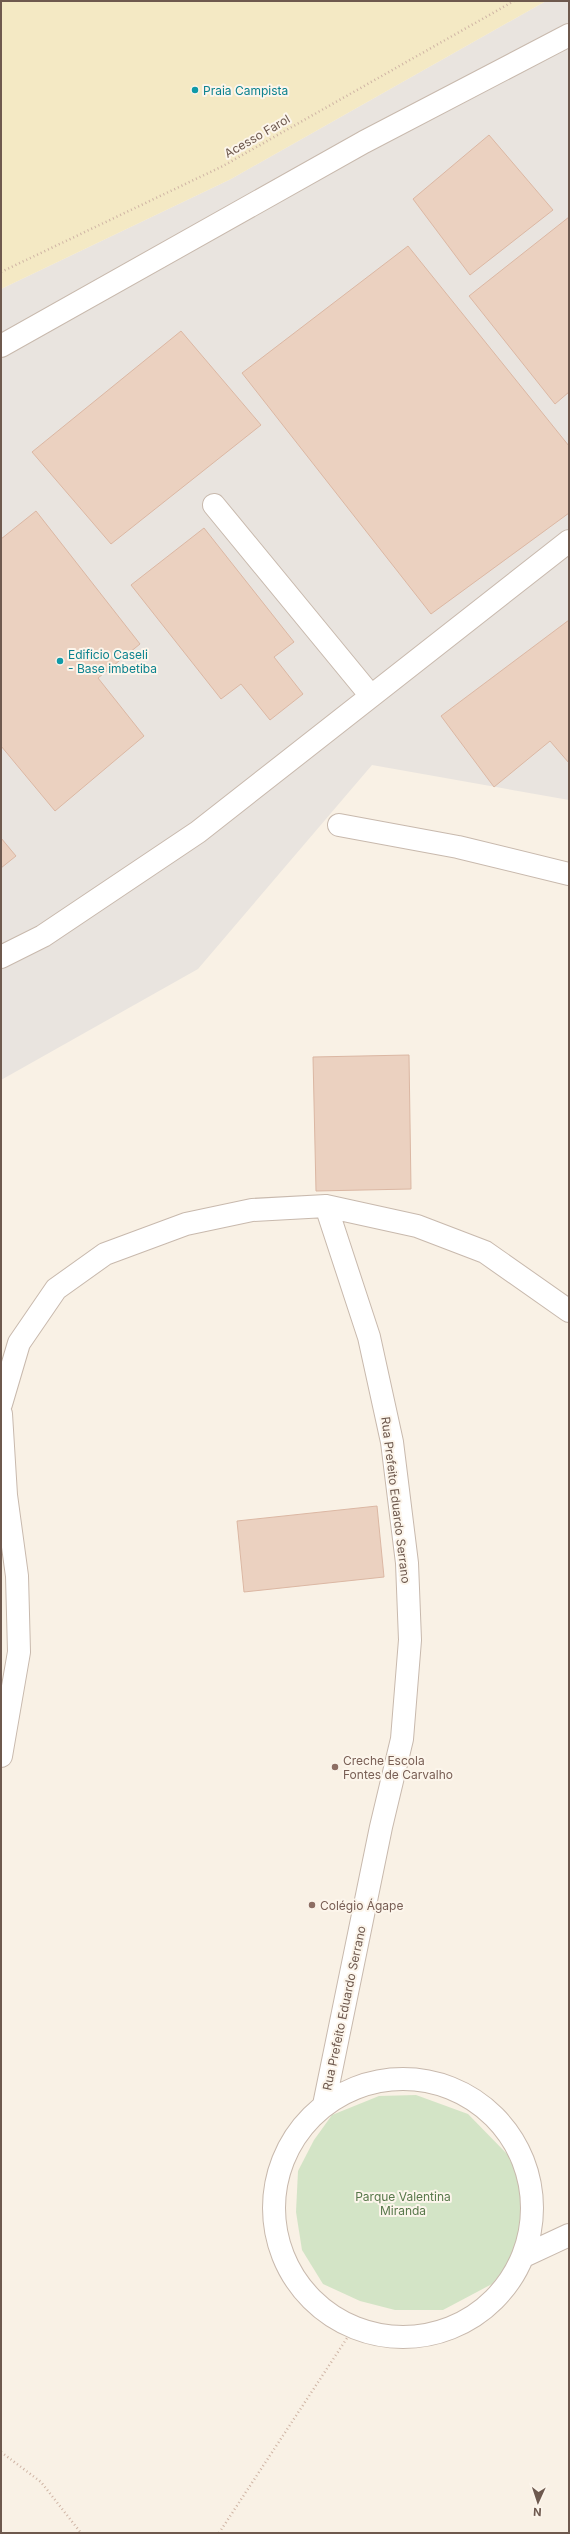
<svg xmlns="http://www.w3.org/2000/svg" width="570" height="2534" font-family="Inter,sans-serif">
<style>
.industrial{fill:#e9e4df}
.green{fill:#d3e4c6}
.sand{fill:#f4e9c4}
.building{fill:#ebd1c0;stroke:#dbb7a3}
.lines{fill:none;stroke-linecap:round;stroke-linejoin:round}
.minor-casing{stroke:#c8b9ad;stroke-width:24}
.path{stroke:#cfb4a4;stroke-width:2.5;stroke-dasharray:1 3;stroke-linecap:butt}
.minor{stroke:#fff;stroke-width:22}
.culture-dot{fill:#0f9aa8;stroke:#fcf5eb;stroke-width:1.5}
.education-dot{fill:#8d6e63;stroke:#fcf5eb;stroke-width:1.5}
.labels{text-anchor:middle;dominant-baseline:central;stroke-width:4;stroke-linejoin:round;paint-order:stroke}
.culture-label{font-size:12px;fill:#0d838f;stroke:#fcf5eb;text-anchor:start}
.street-label{font-size:12px;fill:#6e594e;stroke:#fcf5eb}
.education-label{font-size:12px;fill:#785e54;stroke:#fcf5eb;text-anchor:start}
.park-label{font-size:12px;fill:#58784b;stroke:#fcf5eb}
</style>
<rect width="100%" height="100%" fill="#f9f1e5"/>
<!-- industrial -->
<path class="industrial" d="M546,1H569V800L372,765L198,969L1,1080V289L231,179Z"/>
<!-- green -->
<path class="green" d="M416,2095L468,2114L516,2163L524,2205L514,2257L492,2284L443,2310H395L360,2301L323,2284L302,2250L296,2212L298,2171L314,2140L332,2115L379,2096Z"/>
<!-- sand -->
<path class="sand" d="M1,1H546L231,179L1,289Z"/>
<!-- building -->
<path class="building" d="M489,135L553,210L470,275L413,199Z
M569,217V392L555,404L469,296Z
M408,246L569,446V513L431,614L242,373Z
M181,331L261,425L111,544L32,452Z
M36,511L140,644L98,678L144,736L55,811L1,746V539Z
M204,528L294,642L274,657L303,694L270,720L241,684L221,699L131,585Z
M569,620V763L550,741L494,787L441,716Z
M1,838L16,856L1,868Z
M409,1055L411,1189L316,1191L313,1057Z
M377,1506L384,1577L244,1592L237,1521Z"/>
<g class="lines">
<!-- minor casing -->
<g class="minor-casing">
<path id="minor" d="M1,346L364,142L569,35
M214,505L371,696
M339,825L458,847L569,874
M1,957L43,936L198,832L569,541
M1,1404L19,1343L56,1289L105,1254L186,1224L252,1210L326,1206L417,1226L485,1252L569,1311
M1,1414L6,1495L17,1576L19,1652L1,1756
M274 2208a129 129 0 1 1 258 0a129 129 0 1 1-258 0Z
M324,2105L381,1827L402,1739L410,1640L407,1563L392,1442L369,1337L326,1206
M526,2255L569,2235"/>
</g>
<!-- path -->
<path class="path" d="M1,272L223,166L514,1
M1,2452L41,2482L81,2533
M219,2533L353,2329"/>
<!-- minor -->
<use href="#minor" class="minor"/>
</g>
<!-- markers -->
<g class="culture-dot">
<circle cx="195" cy="90" r="4"/>
<circle cx="60" cy="661" r="4"/>
</g>
<g class="education-dot">
<circle cx="335" cy="1767" r="4"/>
<circle cx="312" cy="1905" r="4"/>
</g>
<g class="labels">
<!-- culture labels -->
<g class="culture-label">
<text x="203" y="90">Praia Campista</text>
<text x="68" y="654">Edificio Caseli<tspan x="68" dy="14">- Base imbetiba</tspan></text>
</g>
<!-- street labels -->
<g class="street-label">
<text transform="translate(257 136) rotate(-30)">Acesso Farol</text>
<text transform="translate(396 1500) rotate(83)">Rua Prefeito Eduardo Serrano</text>
<text transform="translate(344 2008) rotate(-78)">Rua Prefeito Eduardo Serrano</text>
</g>
<!-- education labels -->
<g class="education-label">
<text x="343" y="1760">Creche Escola<tspan x="343" dy="14">Fontes de Carvalho</tspan></text>
<text x="320" y="1905">Colégio Ágape</text>
</g>
<!-- park labels -->
<g class="park-label">
<text x="403" y="2196">Parque Valentina<tspan x="403" dy="14">Miranda</tspan></text>
</g>
</g>
<!-- border -->
<rect width="570" height="2534" fill="none" stroke="#6e594e" stroke-width="4"/>
<!-- north arrow -->
<g transform="translate(538 2502) rotate(183)" stroke="#fcf5eb" stroke-width="3" paint-order="stroke">
<path d="M0-3L7 15L0 10L-7 15Z" fill="#6e594e"/>
<text y="-6" font-size="11" font-weight="bold" text-anchor="middle" fill="#6e594e">N</text>
</g>
</svg>
